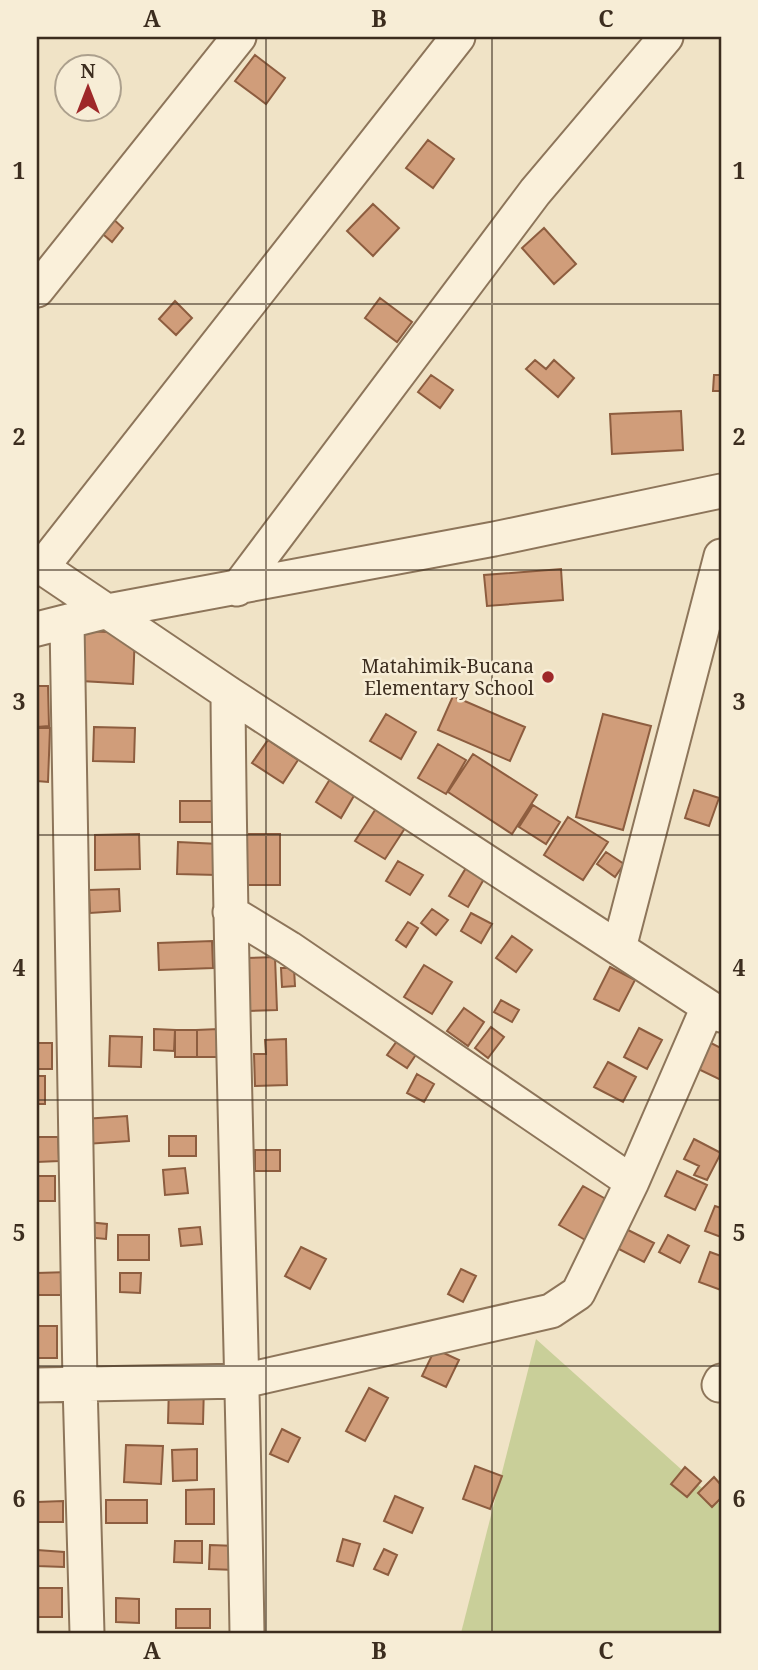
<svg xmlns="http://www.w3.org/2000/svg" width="758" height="1670" font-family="'Noto Serif',serif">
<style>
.green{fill:#c9cf99}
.building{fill:#d09d7a;stroke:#8d5d3f;stroke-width:2}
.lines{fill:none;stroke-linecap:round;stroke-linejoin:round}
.minor-casing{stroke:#8d755a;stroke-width:37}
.minor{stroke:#faf0da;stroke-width:33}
.grid{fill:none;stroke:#3c2d1f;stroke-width:2;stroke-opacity:0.55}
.poi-dot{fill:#9e2829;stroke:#f7edd6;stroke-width:2.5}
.labels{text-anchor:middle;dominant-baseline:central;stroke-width:5;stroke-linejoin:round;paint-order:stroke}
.poi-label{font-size:19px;fill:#3c2d1f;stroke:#f7edd6;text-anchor:end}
.neatline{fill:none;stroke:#3c2d1f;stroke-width:2.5}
.grid-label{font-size:23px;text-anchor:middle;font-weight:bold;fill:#3c2d1f}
</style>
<rect width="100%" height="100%" fill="#f0e3c6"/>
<!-- green -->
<path class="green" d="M536,1339L721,1505V1633H461Z"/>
<!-- building -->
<path class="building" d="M255,55L285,78L266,104L235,81Z
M428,140L454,159L433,188L406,168Z
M373,204L399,228L373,256L347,231Z
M110,216L123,228L112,242L98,230Z
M544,228L576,264L554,284L522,248Z
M380,298L412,322L397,342L365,318Z
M175,301L192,318L176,335L159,319Z
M535,360L546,369L554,360L574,378L558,397L526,369Z
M431,375L453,390L440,408L418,392Z
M714,375H721V391H713Z
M681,411L683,450L612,454L610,414Z
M561,569L563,600L487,606L484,575Z
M83,631L135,633L133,684L81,681Z
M37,686H48L49,726L37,727Z
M453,696L525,727L510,761L438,730Z
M386,714L416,732L401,759L370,741Z
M603,714L651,726L623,830L576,817Z
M94,727L135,728L134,762L93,761Z
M37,728H50L48,782L37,781Z
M268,740L298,760L283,783L252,763Z
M438,744L466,760L446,794L418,778Z
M473,754L537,795L512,834L448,792Z
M330,779L355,794L341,818L316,802Z
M694,790L719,798L709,826L685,818Z
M180,801H213V822H180Z
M533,805L560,822L546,844L519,827Z
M377,807L407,825L385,859L355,841Z
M568,817L608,842L583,880L544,855Z
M139,834L140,869L95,870V835Z
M244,834H280V885H245Z
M178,842L219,844L217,875L177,874Z
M606,852L624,864L615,877L597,864Z
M398,861L423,875L410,895L386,881Z
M466,868L484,879L468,907L449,896Z
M119,889L120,911L90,913L89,890Z
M432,909L448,920L436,935L421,923Z
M471,913L492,924L481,943L461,931Z
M408,922L418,928L406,947L396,940Z
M512,936L532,950L516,972L496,958Z
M212,941L213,968L159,970L158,943Z
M275,957L277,1010L247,1011L245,958Z
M424,965L452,982L432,1014L404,997Z
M610,967L635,980L619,1011L594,999Z
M281,968H294L295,986L282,987Z
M501,1000L519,1010L512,1022L494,1012Z
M464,1008L484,1022L468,1046L447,1031Z
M491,1027L504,1037L488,1058L475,1048Z
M639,1028L662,1040L647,1069L624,1057Z
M154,1029L175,1030L174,1051L154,1050Z
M218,1029L219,1057H197V1030Z
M175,1030H197V1057H175Z
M110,1036L142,1037L141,1067L109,1066Z
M399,1038L419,1050L407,1068L387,1055Z
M286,1039L287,1085L255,1086L254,1054H266L265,1040Z
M705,1040L721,1048V1080L692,1066Z
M37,1043H52V1069H37Z
M608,1062L636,1077L623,1102L594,1087Z
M417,1074L434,1084L424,1102L407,1093Z
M37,1076H45V1104H37Z
M127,1116L129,1141L86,1144L84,1119Z
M169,1136H196V1156H169Z
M37,1137H58L59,1161L37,1162Z
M694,1139L721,1153L707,1180L694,1175L699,1166L684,1159Z
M255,1150H280V1171H255Z
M185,1168L188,1193L165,1195L163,1170Z
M677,1171L707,1185L695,1210L665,1196Z
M37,1176H55V1201H37Z
M583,1186L611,1202L587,1241L559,1225Z
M715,1206L721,1208V1237L705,1231Z
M87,1222L107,1224L106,1239L85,1237Z
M200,1227L202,1244L181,1246L179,1229Z
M624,1228L654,1243L644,1262L615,1247Z
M118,1235H149V1260H118Z
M668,1235L689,1246L680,1263L659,1252Z
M301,1247L326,1259L310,1289L285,1276Z
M710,1252L721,1256V1290L699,1282Z
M461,1269L476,1276L463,1302L448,1294Z
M69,1272V1295H37V1273Z
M120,1273H141L140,1293L120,1292Z
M37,1326H57V1358H37Z
M435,1349L459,1360L446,1387L422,1376Z
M169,1385H204L203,1424L168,1423Z
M369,1388L388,1398L365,1441L346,1431Z
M282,1429L300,1438L288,1462L270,1454Z
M126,1445L163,1446L161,1484L124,1482Z
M197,1449V1480L173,1481L172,1450Z
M475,1466L502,1476L490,1509L463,1499Z
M685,1467L701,1481L687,1497L671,1484Z
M714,1477L721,1485V1498L712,1507L698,1493Z
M214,1489V1524H186V1490Z
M395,1496L423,1508L412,1533L384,1521Z
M106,1500H147V1523H106Z
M63,1501V1522H37V1502Z
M343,1539L360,1544L353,1566L337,1561Z
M175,1541H202V1563L174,1562Z
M210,1545L237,1546L236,1570L209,1569Z
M384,1549L397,1555L388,1575L374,1569Z
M37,1550L64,1552V1567L37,1566Z
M37,1588H62V1617H37Z
M116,1598L139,1599V1623L116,1622Z
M176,1609H210V1628H176Z"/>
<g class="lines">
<!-- minor casing -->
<g class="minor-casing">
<path id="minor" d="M37,290L239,37
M37,564L228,693L721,1015
M42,567L458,37
M237,589L535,192L666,37
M67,623L80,1384L87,1633
M37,629L108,611L494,539L721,491
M228,693C230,1007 242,1320 247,1633
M230,912L289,948L632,1182
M619,948L721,556
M37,1385L243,1381L551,1311L578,1293L632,1182L708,1007
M719,1385L721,1381"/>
</g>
<!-- minor -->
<use href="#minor" class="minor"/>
</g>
<!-- grid -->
<path class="grid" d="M266,37V1633M492,37V1633M37,304H721M37,570H721M37,835H721M37,1100H721M37,1366H721"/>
<!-- markers -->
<circle class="poi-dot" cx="548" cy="677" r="7"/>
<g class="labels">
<!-- poi labels -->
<g class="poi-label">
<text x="534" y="666">Matahimik-Bucana<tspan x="534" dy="22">Elementary School</tspan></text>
</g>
</g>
<!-- border -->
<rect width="758" height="1670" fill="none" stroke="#f7edd6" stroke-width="77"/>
<!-- north arrow -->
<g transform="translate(88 88)"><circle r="33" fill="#f7edd6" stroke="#aca08d" stroke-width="2"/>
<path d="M0-5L12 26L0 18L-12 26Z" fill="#9e2829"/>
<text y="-10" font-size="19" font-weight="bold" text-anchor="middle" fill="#3c2d1f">N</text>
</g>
<rect x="38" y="38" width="682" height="1594" class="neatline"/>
<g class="grid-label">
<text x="152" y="27">A</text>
<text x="379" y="27">B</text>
<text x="606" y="27">C</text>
<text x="19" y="179">1</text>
<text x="739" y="179">1</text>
<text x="19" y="445">2</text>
<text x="739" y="445">2</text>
<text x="19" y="710">3</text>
<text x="739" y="710">3</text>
<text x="19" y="976">4</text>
<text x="739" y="976">4</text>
<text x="19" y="1241">5</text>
<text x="739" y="1241">5</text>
<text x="19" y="1507">6</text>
<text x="739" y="1507">6</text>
<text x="152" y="1659">A</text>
<text x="379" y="1659">B</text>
<text x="606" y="1659">C</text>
</g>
</svg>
